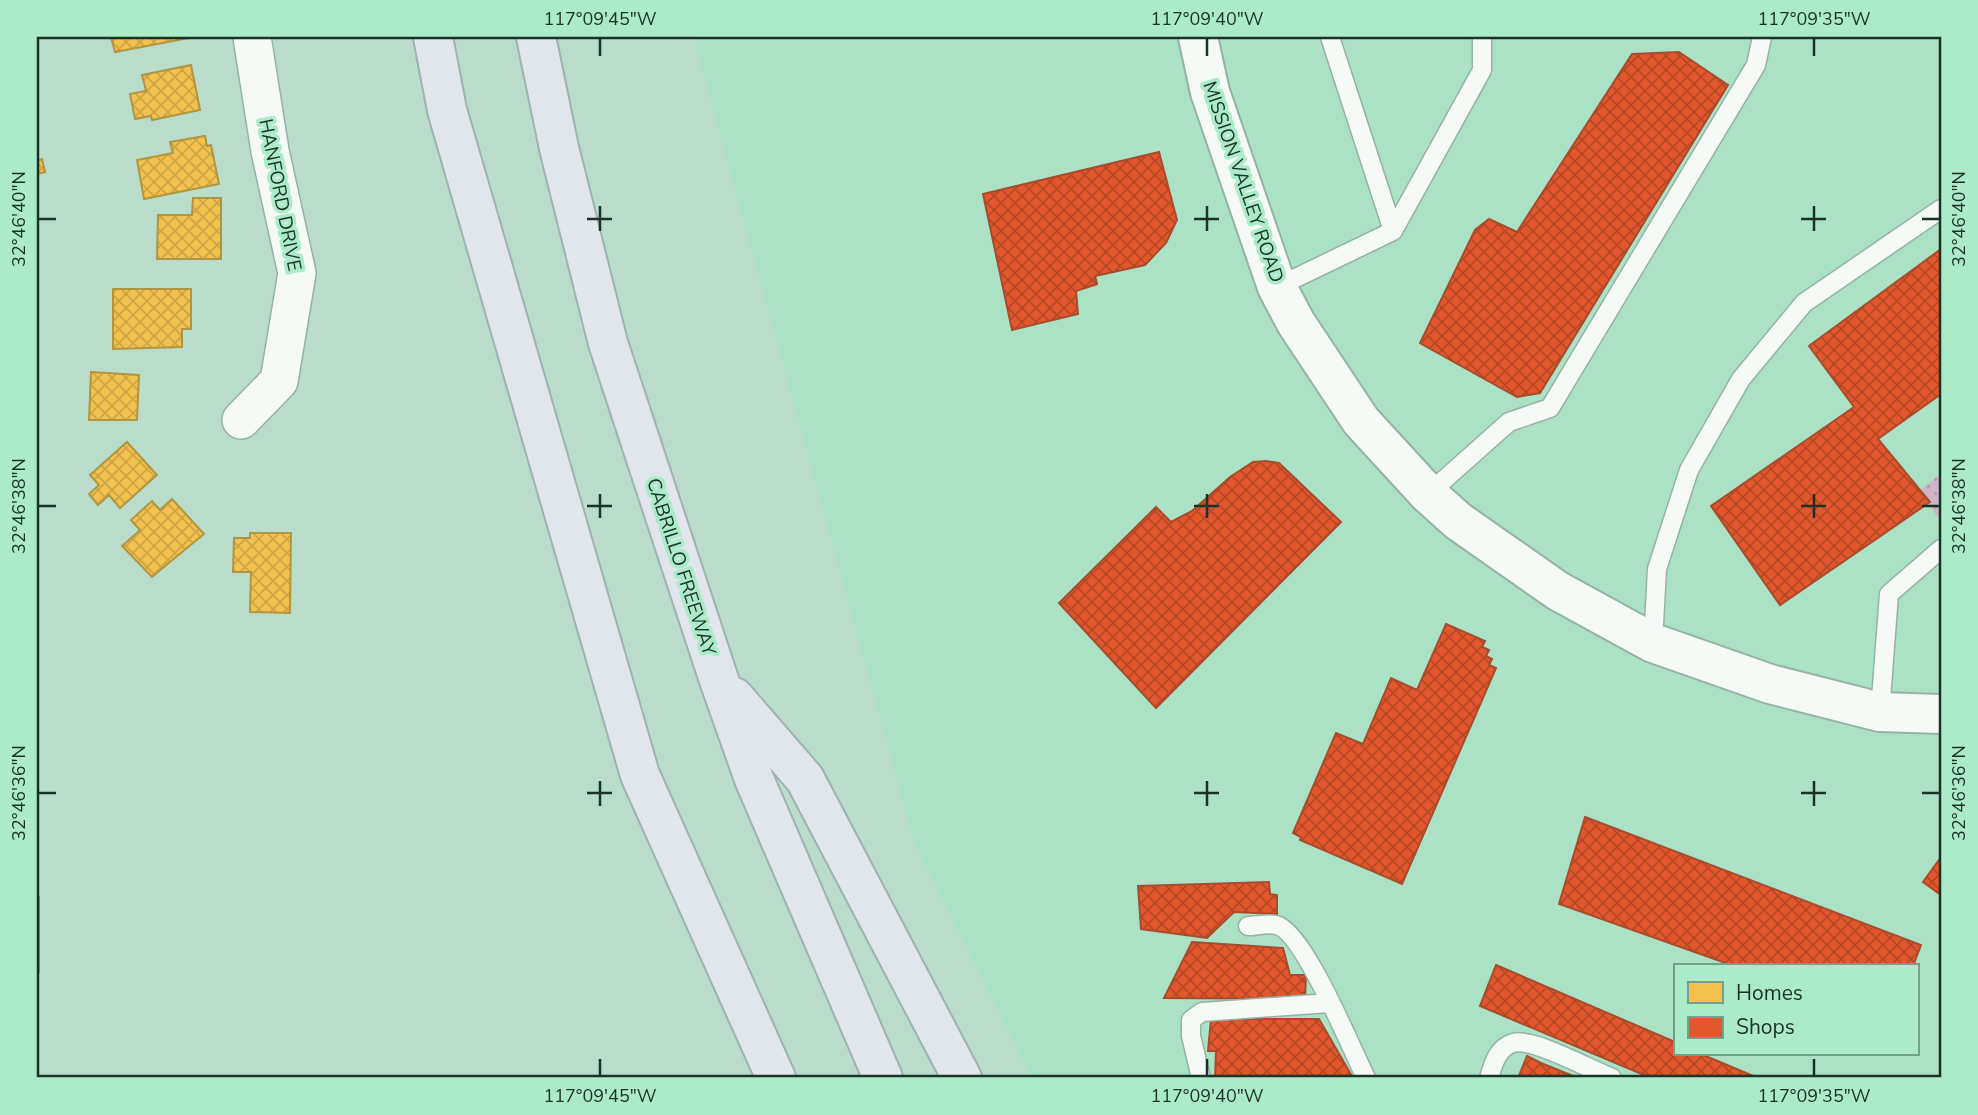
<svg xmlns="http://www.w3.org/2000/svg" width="1978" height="1115" font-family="'Nunito Sans',sans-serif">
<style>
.built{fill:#abe2c6;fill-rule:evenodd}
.grass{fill:url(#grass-dots)}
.homes{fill:url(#homes-cross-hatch);stroke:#b19642;stroke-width:2}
.shops{fill:url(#shops-cross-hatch);stroke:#a74c2c;stroke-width:2}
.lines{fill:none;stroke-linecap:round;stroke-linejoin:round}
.lane-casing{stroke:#96b2a4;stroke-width:21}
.street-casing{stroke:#96b2a4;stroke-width:40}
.secondary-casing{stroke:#96b2a4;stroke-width:42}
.highway-casing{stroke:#9fb1b1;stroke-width:42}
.lane{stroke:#f5faf7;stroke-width:18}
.street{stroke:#f5faf7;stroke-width:37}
.secondary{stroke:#f5faf7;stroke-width:38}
.highway{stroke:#e0e6eb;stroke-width:38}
.ticks{fill:none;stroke:#193326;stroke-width:2.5}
.labels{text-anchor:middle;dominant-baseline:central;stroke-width:7;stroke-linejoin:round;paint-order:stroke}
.street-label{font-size:19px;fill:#193326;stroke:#acebca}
.neatline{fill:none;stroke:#193326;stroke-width:2.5}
.ticks-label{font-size:18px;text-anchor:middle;fill:#193326}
</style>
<defs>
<pattern id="grass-dots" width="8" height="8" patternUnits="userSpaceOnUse" patternTransform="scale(1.75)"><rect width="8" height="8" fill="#ceb4c7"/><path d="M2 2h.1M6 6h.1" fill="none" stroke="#b09bab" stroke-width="1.8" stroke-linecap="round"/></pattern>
<pattern id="homes-cross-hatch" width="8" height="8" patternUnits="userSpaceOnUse" patternTransform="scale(1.75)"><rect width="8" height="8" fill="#f2c14e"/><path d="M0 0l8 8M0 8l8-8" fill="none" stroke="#cfa644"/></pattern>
<pattern id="shops-cross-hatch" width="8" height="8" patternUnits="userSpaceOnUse" patternTransform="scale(1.75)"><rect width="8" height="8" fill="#e4572e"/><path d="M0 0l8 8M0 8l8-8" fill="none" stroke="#b84927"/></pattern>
</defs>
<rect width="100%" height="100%" fill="#baddcb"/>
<!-- built -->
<path class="built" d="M693,37H1941V1078H1031L915,846ZM1675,966H1917V1054H1675Z"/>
<!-- grass -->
<path class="grass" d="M1941,473V522L1920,491Z"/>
<!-- homes -->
<path class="homes" d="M111,37H189V38L115,52Z
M191,65L200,110L152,120L151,116L135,119L130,94L146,91L142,75Z
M205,136L207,146L211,145L219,184L144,199L137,160L173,153L170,142Z
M42,159L45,172L37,174V161Z
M193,198H221V259H157L158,215H192Z
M113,289H191V329H182V347L113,349Z
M91,372L139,375L137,420H89Z
M127,442L157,475L120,508L109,495L98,505L89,494L99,485L90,475Z
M172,499L204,534L152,577L122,546L140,530L131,520L152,501L160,510Z
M250,533H291L290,613L250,612L251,572H233L234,538H250Z
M37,897H39V972H37Z
M37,986H38V1058H37Z"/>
<!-- shops -->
<path class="shops" d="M1679,52L1728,85L1540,393L1517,397L1420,343L1475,230L1489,219L1517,232L1632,54Z
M1159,152L1177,220L1166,243L1145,265L1095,276L1097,284L1076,291L1078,314L1012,330L983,194Z
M1941,249V394L1878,439L1930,502L1780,605L1711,506L1854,407L1809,346Z
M1266,461L1279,463L1341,522L1156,708L1059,603L1156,507L1171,522L1192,511L1230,477L1253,462Z
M1446,624L1485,641L1482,647L1489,650L1486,656L1492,659L1489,665L1496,668L1402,884L1300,840L1301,837L1293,833L1336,733L1363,744L1391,678L1417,690Z
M1585,817L1921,945L1913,966H1734L1559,904Z
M1941,857V895L1923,882Z
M1269,882L1270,894L1277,895V914L1234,912L1207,938L1141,929L1138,886Z
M1192,942L1283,948L1290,975H1306L1305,999L1164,998Z
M1496,965L1675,1042V1054H1701L1758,1078H1651L1480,1006Z
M1211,1019H1319L1353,1078H1215L1216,1051H1208Z
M1527,1056L1541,1063L1578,1078H1518Z"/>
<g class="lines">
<!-- lane casing -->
<g class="lane-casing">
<path id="lane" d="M1393,231L1482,70V37
M1277,287L1393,231L1330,37
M1428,494L1509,422L1550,408L1756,65L1762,37
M1653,643L1657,569L1689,470L1741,379L1804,303L1941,209
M1880,712L1889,594L1941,549
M1248,926C1256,926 1268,923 1276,925C1303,930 1352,1050 1366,1078
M1201,1078L1191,1036V1020L1202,1012L1329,1003
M1489,1078C1493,1065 1497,1048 1513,1043C1532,1037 1591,1070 1612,1078"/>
</g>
<!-- street casing -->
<g class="street-casing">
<path id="street" d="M241,420L279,381L297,273L270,151L252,37"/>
</g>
<!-- secondary casing -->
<g class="secondary-casing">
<path id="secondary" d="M1198,37L1210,92L1277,287L1296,323L1361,421L1428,494L1458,521L1558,591L1653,643L1770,684L1880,712L1941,714"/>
</g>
<!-- highway casing -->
<g class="highway-casing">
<path id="highway" d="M433,37L447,110L640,775L776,1078
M536,37L559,148L608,343L719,680L754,779L883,1078
M734,697L805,779L962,1078"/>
</g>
<!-- lane -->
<use href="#lane" class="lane"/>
<!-- street -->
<use href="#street" class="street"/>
<!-- secondary -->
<use href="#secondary" class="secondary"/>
<!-- highway -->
<use href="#highway" class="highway"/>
</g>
<!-- ticks -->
<path class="ticks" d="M600,38V56M1207,38V56M1814,38V56M600,206V231M1207,206V231M1814,206V231M38,219H56M587,219H612M1194,219H1219M1801,219H1826M1922,219H1940M600,494V518M1207,494V518M1814,494V518M38,506H56M587,506H612M1194,506H1219M1801,506H1826M1922,506H1940M600,781V806M1207,781V806M1814,781V806M38,793H56M587,793H612M1194,793H1219M1801,793H1826M1922,793H1940M600,1059V1076M1207,1059V1076M1814,1059V1076"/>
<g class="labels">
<!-- street labels -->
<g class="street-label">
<text transform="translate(1243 182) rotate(71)">MISSION VALLEY ROAD</text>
<text transform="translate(280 195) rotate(79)">HANFORD DRIVE</text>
<text transform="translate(681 567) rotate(72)">CABRILLO FREEWAY</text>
</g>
</g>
<!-- border -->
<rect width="1978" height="1115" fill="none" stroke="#acebca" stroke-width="77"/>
<!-- legend -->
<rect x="1674" y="964" width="245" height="91" fill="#acebca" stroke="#71a188" stroke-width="2"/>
<rect x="1688" y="982" width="35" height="21" fill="#f2c14e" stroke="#71a188" stroke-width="2"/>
<text x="1736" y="1000" font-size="21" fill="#193326">Homes</text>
<rect x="1688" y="1017" width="35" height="21" fill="#e4572e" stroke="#71a188" stroke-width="2"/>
<text x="1736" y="1034" font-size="21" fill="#193326">Shops</text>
<rect x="38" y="38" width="1902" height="1038" class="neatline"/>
<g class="ticks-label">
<text x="600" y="25">117°09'45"W</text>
<text x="1207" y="25">117°09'40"W</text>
<text x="1814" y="25">117°09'35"W</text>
<text transform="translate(19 219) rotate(-90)" y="6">32°46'40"N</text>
<text transform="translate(1959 219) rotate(-90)" y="6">32°46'40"N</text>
<text transform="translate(19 506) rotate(-90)" y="6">32°46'38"N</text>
<text transform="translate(1959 506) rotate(-90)" y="6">32°46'38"N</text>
<text transform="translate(19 793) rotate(-90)" y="6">32°46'36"N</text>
<text transform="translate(1959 793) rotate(-90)" y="6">32°46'36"N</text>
<text x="600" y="1102">117°09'45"W</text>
<text x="1207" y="1102">117°09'40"W</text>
<text x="1814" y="1102">117°09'35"W</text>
</g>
</svg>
